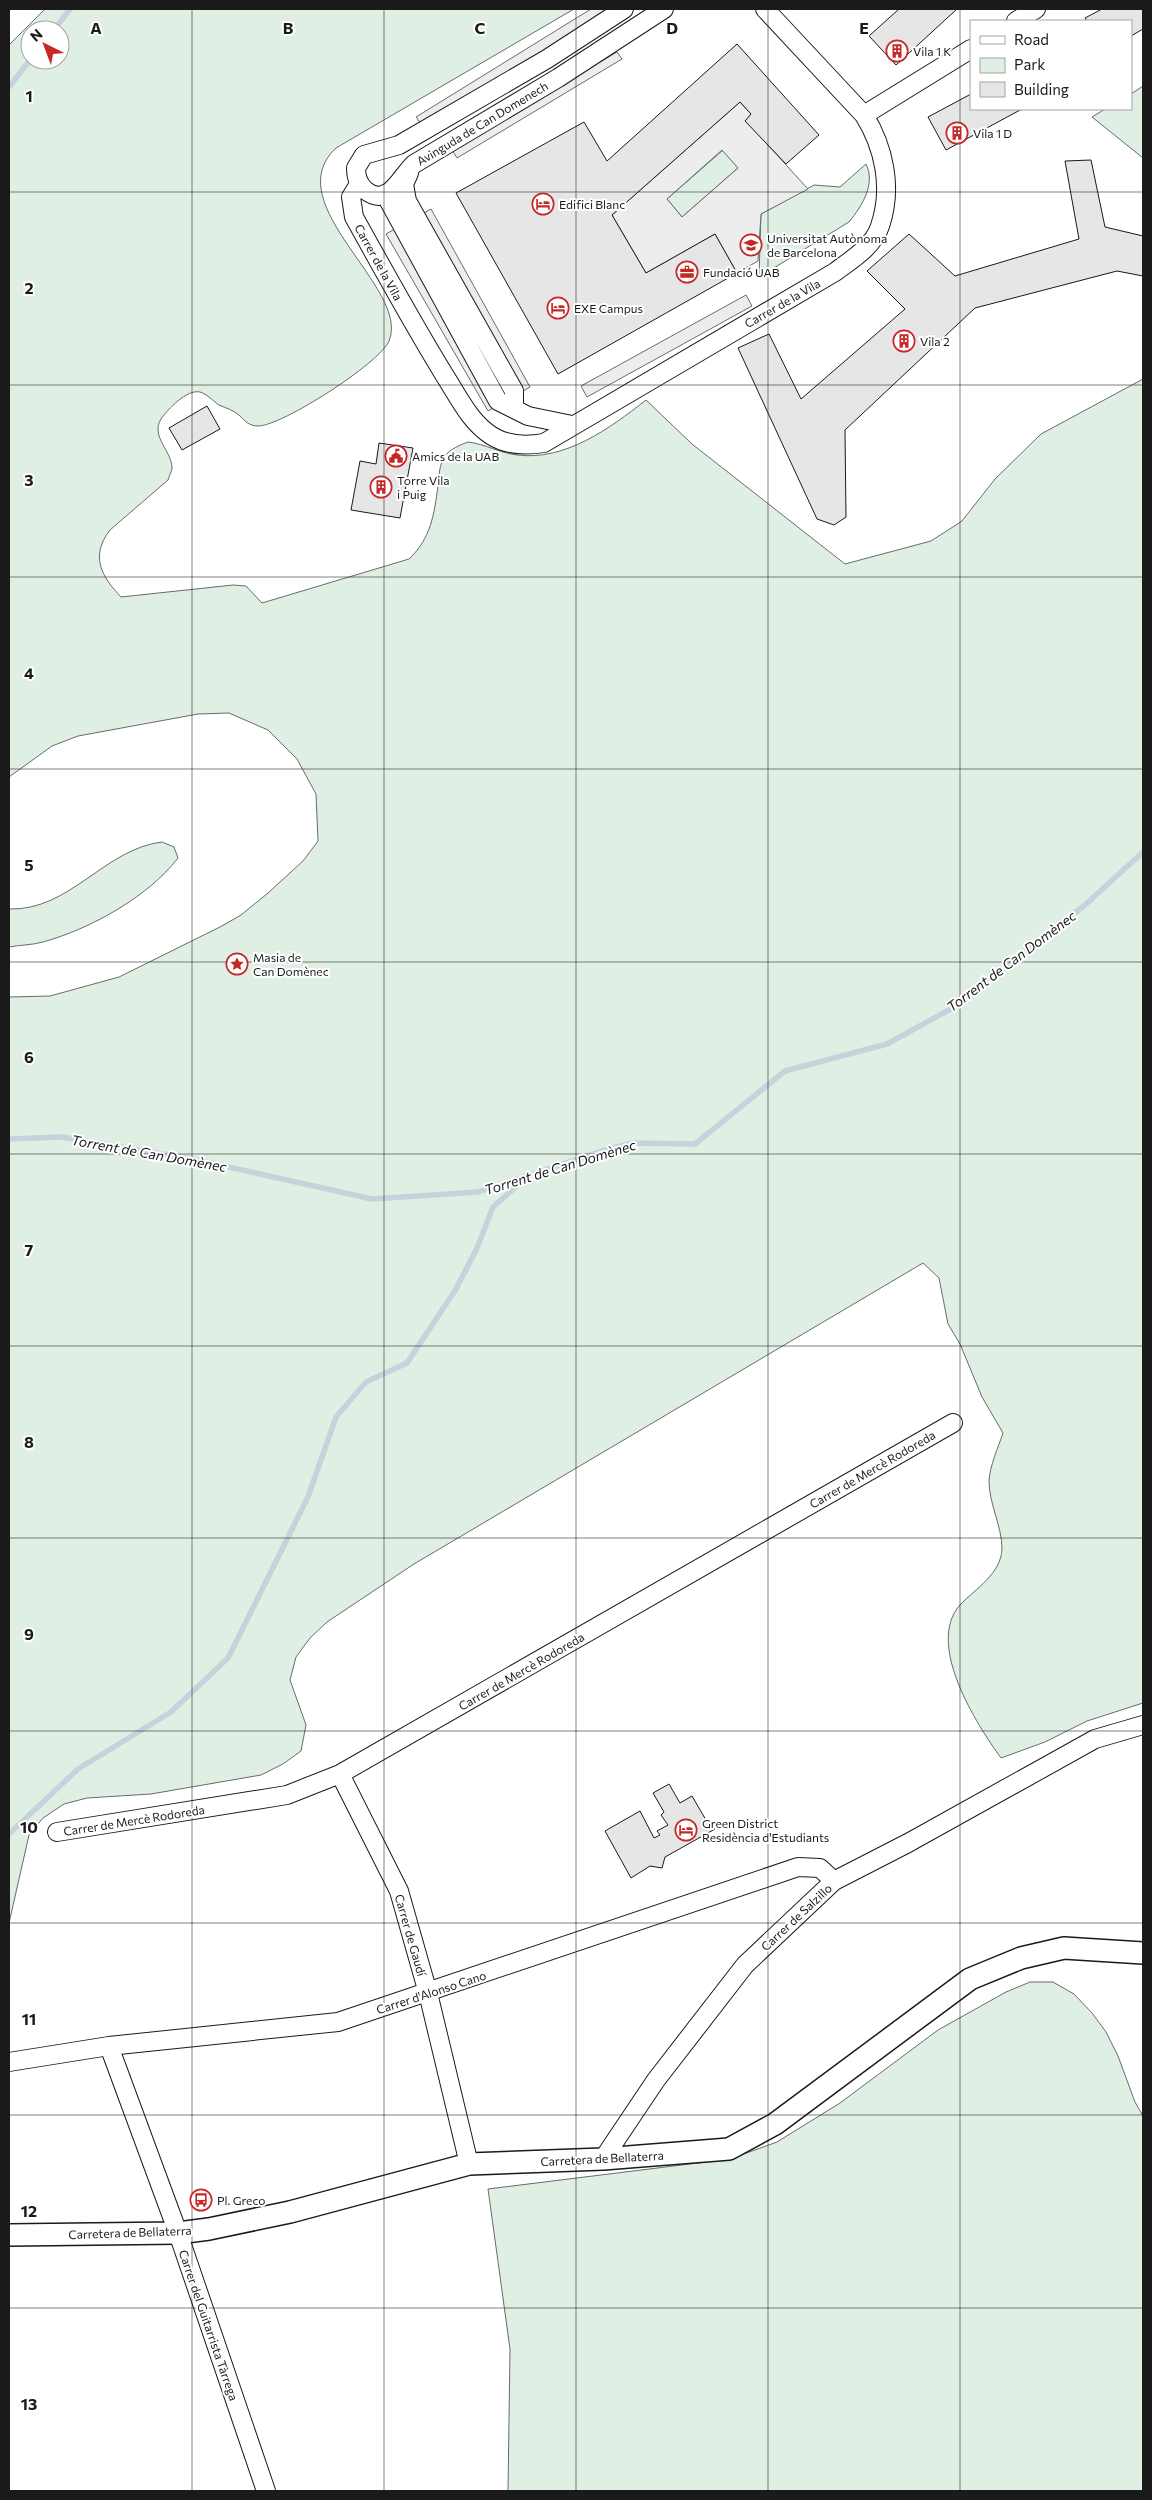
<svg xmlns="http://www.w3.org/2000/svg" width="1152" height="2500" font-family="Commissioner,sans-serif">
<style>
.green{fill:#e0efe3;stroke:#6a6a6a;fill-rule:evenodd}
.parking{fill:#ededed;stroke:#6a6a6a;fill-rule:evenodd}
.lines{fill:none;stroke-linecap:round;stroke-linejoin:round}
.stream{stroke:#c6d2dc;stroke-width:5.5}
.building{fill:#e6e6e6;stroke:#1a1a1a}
.minor-casing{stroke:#1a1a1a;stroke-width:20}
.tertiary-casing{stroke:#1a1a1a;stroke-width:24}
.minor{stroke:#fff;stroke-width:18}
.tertiary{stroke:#fff;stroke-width:21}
.grid{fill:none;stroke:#1a1a1a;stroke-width:1;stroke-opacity:0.55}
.labels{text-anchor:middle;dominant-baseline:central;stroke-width:4;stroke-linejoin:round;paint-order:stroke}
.poi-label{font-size:12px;fill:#1a1a1a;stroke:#fff;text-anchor:start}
.street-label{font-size:12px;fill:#1a1a1a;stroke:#fff}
.water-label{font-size:14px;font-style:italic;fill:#1a1a1a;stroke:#fff}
.grid-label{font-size:16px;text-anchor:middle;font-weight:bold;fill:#1a1a1a;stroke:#fff;stroke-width:4;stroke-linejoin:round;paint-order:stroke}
</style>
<rect width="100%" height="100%" fill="#fff"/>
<!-- green -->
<path class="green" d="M45,9H574L336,148C276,204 411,288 389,341C380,363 282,426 258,426C249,426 245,421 239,415C233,410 226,408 219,405C213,401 207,394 200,392C187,389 168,409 161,419C150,437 173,452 172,469C171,472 169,477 168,480L110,530C90,556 101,576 121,597L233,585L246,586L262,603L409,559C431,538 434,515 438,486C439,476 439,465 445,456C450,449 460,445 468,442C485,444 500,453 517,455C565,461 609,429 646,400L692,444L845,564L931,541L962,521L995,479L1041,434L1143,379V1703L1087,1721L1045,1742L1001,1758C977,1725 925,1644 960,1605C975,1589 1001,1574 1002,1549C1002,1526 989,1504 989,1481C990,1465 998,1448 1003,1433L982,1397L960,1344L948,1324L939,1278L923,1263L414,1564L327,1622L310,1638L296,1657L290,1680L306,1725L301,1751L283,1764L261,1775L151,1794L87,1798L64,1804L43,1818L29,1835L9,1923V997L50,996L119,977L220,927L241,915L268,893L303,861L318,841L316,794L297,759L268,730L229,713L198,714L78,736L52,746L9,777V45ZM30,30H60V60H30Z
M1143,86V158L1092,117L1105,109H1131V94Z
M723,150L738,168L682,217L667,199Z
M866,164C876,184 862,206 849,222L759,277L761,214L814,185L840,187Z
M162,842L174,847L178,858C148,897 90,929 43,942C32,945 20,945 9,947V909C70,911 104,849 162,842Z
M1030,1982H1053L1074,1994L1092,2013L1106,2032L1118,2056L1135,2102L1143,2116V2491H508L510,2349L488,2189L730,2159L777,2142L840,2103L938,2030L1006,1992Z"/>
<!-- parking -->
<path class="parking" d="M591,9H613L423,127L416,117Z
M617,52L622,59L457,158L452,150Z
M740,102L751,114L746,121L808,189L761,214L758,261L737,273L715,234L646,273L612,215ZM722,150L738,168L682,217L667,199Z
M431,209L530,387L488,411L386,234Z
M746,295L752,306L587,397L581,386Z"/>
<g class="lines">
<!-- stream -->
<path class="stream" d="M54,30L70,9
M9,87L30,60
M9,1139L62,1137L193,1159L372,1199L478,1192L608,1149L634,1143L695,1144L785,1071L887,1044L956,1006L1085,905L1143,852
M9,1834L78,1769L171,1712L228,1658L308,1497L336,1417L366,1382L407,1363L456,1289L477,1248L493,1207L527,1177"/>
</g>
<!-- building -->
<path class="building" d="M899,9H957L896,65L869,36Z
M1102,9H1143V29L1131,36V21H1087L1085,18Z
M737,44L819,135L786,164L745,121L751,114L740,102L612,215L646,273L715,234L737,273L558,374L456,193L584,122L607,161Z
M971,94V109H1022L946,150L928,117Z
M1091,160L1105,227L1143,236V276L1117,271L975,308L845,430L846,517L834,525L817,519L738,348L769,334L801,399L905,309L867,271L909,234L955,276L1079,239L1065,161Z
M207,406L220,429L182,450L169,428Z
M379,443L413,448L400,518L351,510L360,461L376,464Z
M669,1784L680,1803L692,1796L710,1827L712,1825L715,1829L665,1857L662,1868L650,1866L631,1878L605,1831L640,1811L654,1838L660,1835L657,1831L668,1825L661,1815L664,1812L653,1793Z"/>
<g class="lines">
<!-- minor casing -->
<g class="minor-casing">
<path id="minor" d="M624,9L547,59L399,145L364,155L356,168C356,177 358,184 365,190C388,209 400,177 414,164L558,78L664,9
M1016,21L1036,9
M864,115L971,49
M409,173L404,184L407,201L514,391V408
M359,184L351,197L354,217C384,271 413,324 445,376C459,398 470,422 492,436C508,446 526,446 544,443L835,272C851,260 874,246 880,226C893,188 884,147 864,115L765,9
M385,194L498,401L528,416L572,425
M340,1774L399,1891L428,1993L469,2164
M57,1832L287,1795L340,1774L953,1423
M109,2046L178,2233L266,2491
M9,2062L109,2046L338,2022L798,1867L820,1868L834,1881
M603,2159L656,2080L745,1965L834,1881L908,1843L1095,1739L1143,1725"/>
</g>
<!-- tertiary casing -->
<g class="tertiary-casing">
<path id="tertiary" d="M9,2235L178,2233L209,2229L290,2212L469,2164L603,2159L729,2149L775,2124L970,1979L1021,1958L1064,1948L1143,1953"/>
</g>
<!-- minor -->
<use href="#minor" class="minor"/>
<!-- tertiary -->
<use href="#tertiary" class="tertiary"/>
</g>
<!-- grid -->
<path class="grid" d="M192,9V2491M384,9V2491M576,9V2491M768,9V2491M960,9V2491M9,192H1143M9,385H1143M9,577H1143M9,769H1143M9,962H1143M9,1154H1143M9,1346H1143M9,1538H1143M9,1731H1143M9,1923H1143M9,2115H1143M9,2308H1143"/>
<!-- icons -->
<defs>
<g id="building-ring" transform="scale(1.125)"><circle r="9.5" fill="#fff" stroke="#c62828" stroke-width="1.5"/><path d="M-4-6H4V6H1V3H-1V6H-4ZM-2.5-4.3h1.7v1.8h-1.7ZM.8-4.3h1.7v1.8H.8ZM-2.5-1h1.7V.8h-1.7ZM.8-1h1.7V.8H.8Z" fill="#c62828"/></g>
<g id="hotel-ring" transform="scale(1.125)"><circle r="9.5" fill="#fff" stroke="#c62828" stroke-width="1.5"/><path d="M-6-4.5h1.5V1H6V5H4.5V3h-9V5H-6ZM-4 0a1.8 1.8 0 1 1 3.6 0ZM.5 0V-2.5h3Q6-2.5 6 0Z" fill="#c62828"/></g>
<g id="university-ring" transform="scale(1.125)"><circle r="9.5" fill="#fff" stroke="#c62828" stroke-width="1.5"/><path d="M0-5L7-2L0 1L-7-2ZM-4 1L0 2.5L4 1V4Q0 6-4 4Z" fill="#c62828"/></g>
<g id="office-ring" transform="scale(1.125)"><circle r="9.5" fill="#fff" stroke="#c62828" stroke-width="1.5"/><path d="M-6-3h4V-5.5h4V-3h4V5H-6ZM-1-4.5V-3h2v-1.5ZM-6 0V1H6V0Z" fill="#c62828"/></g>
<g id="civic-ring" transform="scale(1.125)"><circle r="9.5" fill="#fff" stroke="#c62828" stroke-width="1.5"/><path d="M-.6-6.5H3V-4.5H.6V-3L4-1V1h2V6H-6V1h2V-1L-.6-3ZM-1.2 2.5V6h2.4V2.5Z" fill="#c62828"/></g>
<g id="sight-ring" transform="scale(1.125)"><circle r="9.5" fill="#fff" stroke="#c62828" stroke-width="1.5"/><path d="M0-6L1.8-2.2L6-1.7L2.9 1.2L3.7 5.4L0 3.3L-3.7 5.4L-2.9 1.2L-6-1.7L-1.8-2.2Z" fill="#c62828"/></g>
<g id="bus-ring" transform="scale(1.125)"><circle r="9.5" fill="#fff" stroke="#c62828" stroke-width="1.5"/><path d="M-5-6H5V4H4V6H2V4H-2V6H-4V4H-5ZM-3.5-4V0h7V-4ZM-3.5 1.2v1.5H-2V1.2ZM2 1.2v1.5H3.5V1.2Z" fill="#c62828"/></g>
</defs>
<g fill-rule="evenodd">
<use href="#building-ring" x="897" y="51"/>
<use href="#building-ring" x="957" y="133"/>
<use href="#hotel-ring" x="543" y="204"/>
<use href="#university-ring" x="751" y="245"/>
<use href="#office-ring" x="687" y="272"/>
<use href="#hotel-ring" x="558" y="308"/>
<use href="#building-ring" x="904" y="341"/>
<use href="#civic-ring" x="396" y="456"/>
<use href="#building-ring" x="381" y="487"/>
<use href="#sight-ring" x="237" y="964"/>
<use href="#hotel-ring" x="686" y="1830"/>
<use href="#bus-ring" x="201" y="2200"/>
</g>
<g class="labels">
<!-- poi labels -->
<g class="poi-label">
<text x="913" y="51">Vila 1 K</text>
<text x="973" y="133">Vila 1 D</text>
<text x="559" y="204">Edifici Blanc</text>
<text x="767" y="238">Universitat Autònoma<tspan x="767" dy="14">de Barcelona</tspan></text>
<text x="703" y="272">Fundació UAB</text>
<text x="574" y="308">EXE Campus</text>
<text x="920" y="341">Vila 2</text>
<text x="412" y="456">Amics de la UAB</text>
<text x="397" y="480">Torre Vila<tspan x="397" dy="14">i Puig</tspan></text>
<text x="253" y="957">Masia de<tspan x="253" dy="14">Can Domènec</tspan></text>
<text x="702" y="1823">Green District<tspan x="702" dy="14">Residència d'Estudiants</tspan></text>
<text x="217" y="2200">Pl. Greco</text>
</g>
<!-- street labels -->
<g class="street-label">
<text transform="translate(482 123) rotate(-31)">Avinguda de Can Domenech</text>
<text transform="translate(379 262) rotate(61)">Carrer de la Vila</text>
<text transform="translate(782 303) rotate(-30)">Carrer de la Vila</text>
<text transform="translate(872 1469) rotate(-30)">Carrer de Mercè Rodoreda</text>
<text transform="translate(521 1671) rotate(-30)">Carrer de Mercè Rodoreda</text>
<text transform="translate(134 1820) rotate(-9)">Carrer de Mercè Rodoreda</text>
<text transform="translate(796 1917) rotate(-43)">Carrer de Salzillo</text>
<text transform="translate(411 1935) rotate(74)">Carrer de Gaudí</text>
<text transform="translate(431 1992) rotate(-18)">Carrer d'Alonso Cano</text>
<text transform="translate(602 2158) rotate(-3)">Carretera de Bellaterra</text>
<text transform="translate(130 2232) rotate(-2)">Carretera de Bellaterra</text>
<text transform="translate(209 2325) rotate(71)">Carrer del Guitarrista Tàrrega</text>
</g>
<!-- water labels -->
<g class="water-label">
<text transform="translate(1011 961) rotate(-37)">Torrent de Can Domènec</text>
<text transform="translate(149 1153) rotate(10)">Torrent de Can Domènec</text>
<text transform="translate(560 1167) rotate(-17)">Torrent de Can Domènec</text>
</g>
</g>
<g class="grid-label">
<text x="96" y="34">A</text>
<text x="288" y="34">B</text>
<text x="480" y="34">C</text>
<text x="672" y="34">D</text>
<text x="864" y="34">E</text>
<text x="29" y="102">1</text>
<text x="29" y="294">2</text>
<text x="29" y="486">3</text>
<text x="29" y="679">4</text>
<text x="29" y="871">5</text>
<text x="29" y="1063">6</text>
<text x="29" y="1256">7</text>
<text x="29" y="1448">8</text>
<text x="29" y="1640">9</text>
<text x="29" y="1833">10</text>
<text x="29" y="2025">11</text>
<text x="29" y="2217">12</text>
<text x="29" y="2410">13</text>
</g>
<!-- border -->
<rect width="1152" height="2500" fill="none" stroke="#1a1a1a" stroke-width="20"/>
<!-- legend -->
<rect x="970" y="20" width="162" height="90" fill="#ffffff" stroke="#a3a3a3"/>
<rect x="980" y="36" width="25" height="8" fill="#ffffff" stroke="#a3a3a3"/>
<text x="1014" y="45" font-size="15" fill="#1a1a1a">Road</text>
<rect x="980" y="58" width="25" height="15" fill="#e0efe3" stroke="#a3a3a3"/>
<text x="1014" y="70" font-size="15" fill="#1a1a1a">Park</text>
<rect x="980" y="82" width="25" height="15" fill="#e6e6e6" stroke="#a3a3a3"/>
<text x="1014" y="95" font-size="15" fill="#1a1a1a">Building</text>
<!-- north arrow -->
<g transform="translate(45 45) rotate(318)"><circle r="24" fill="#ffffff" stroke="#a3a3a3"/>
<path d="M0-4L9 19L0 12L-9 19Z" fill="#c62828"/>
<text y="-8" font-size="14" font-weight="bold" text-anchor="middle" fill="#1a1a1a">N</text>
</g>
</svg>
